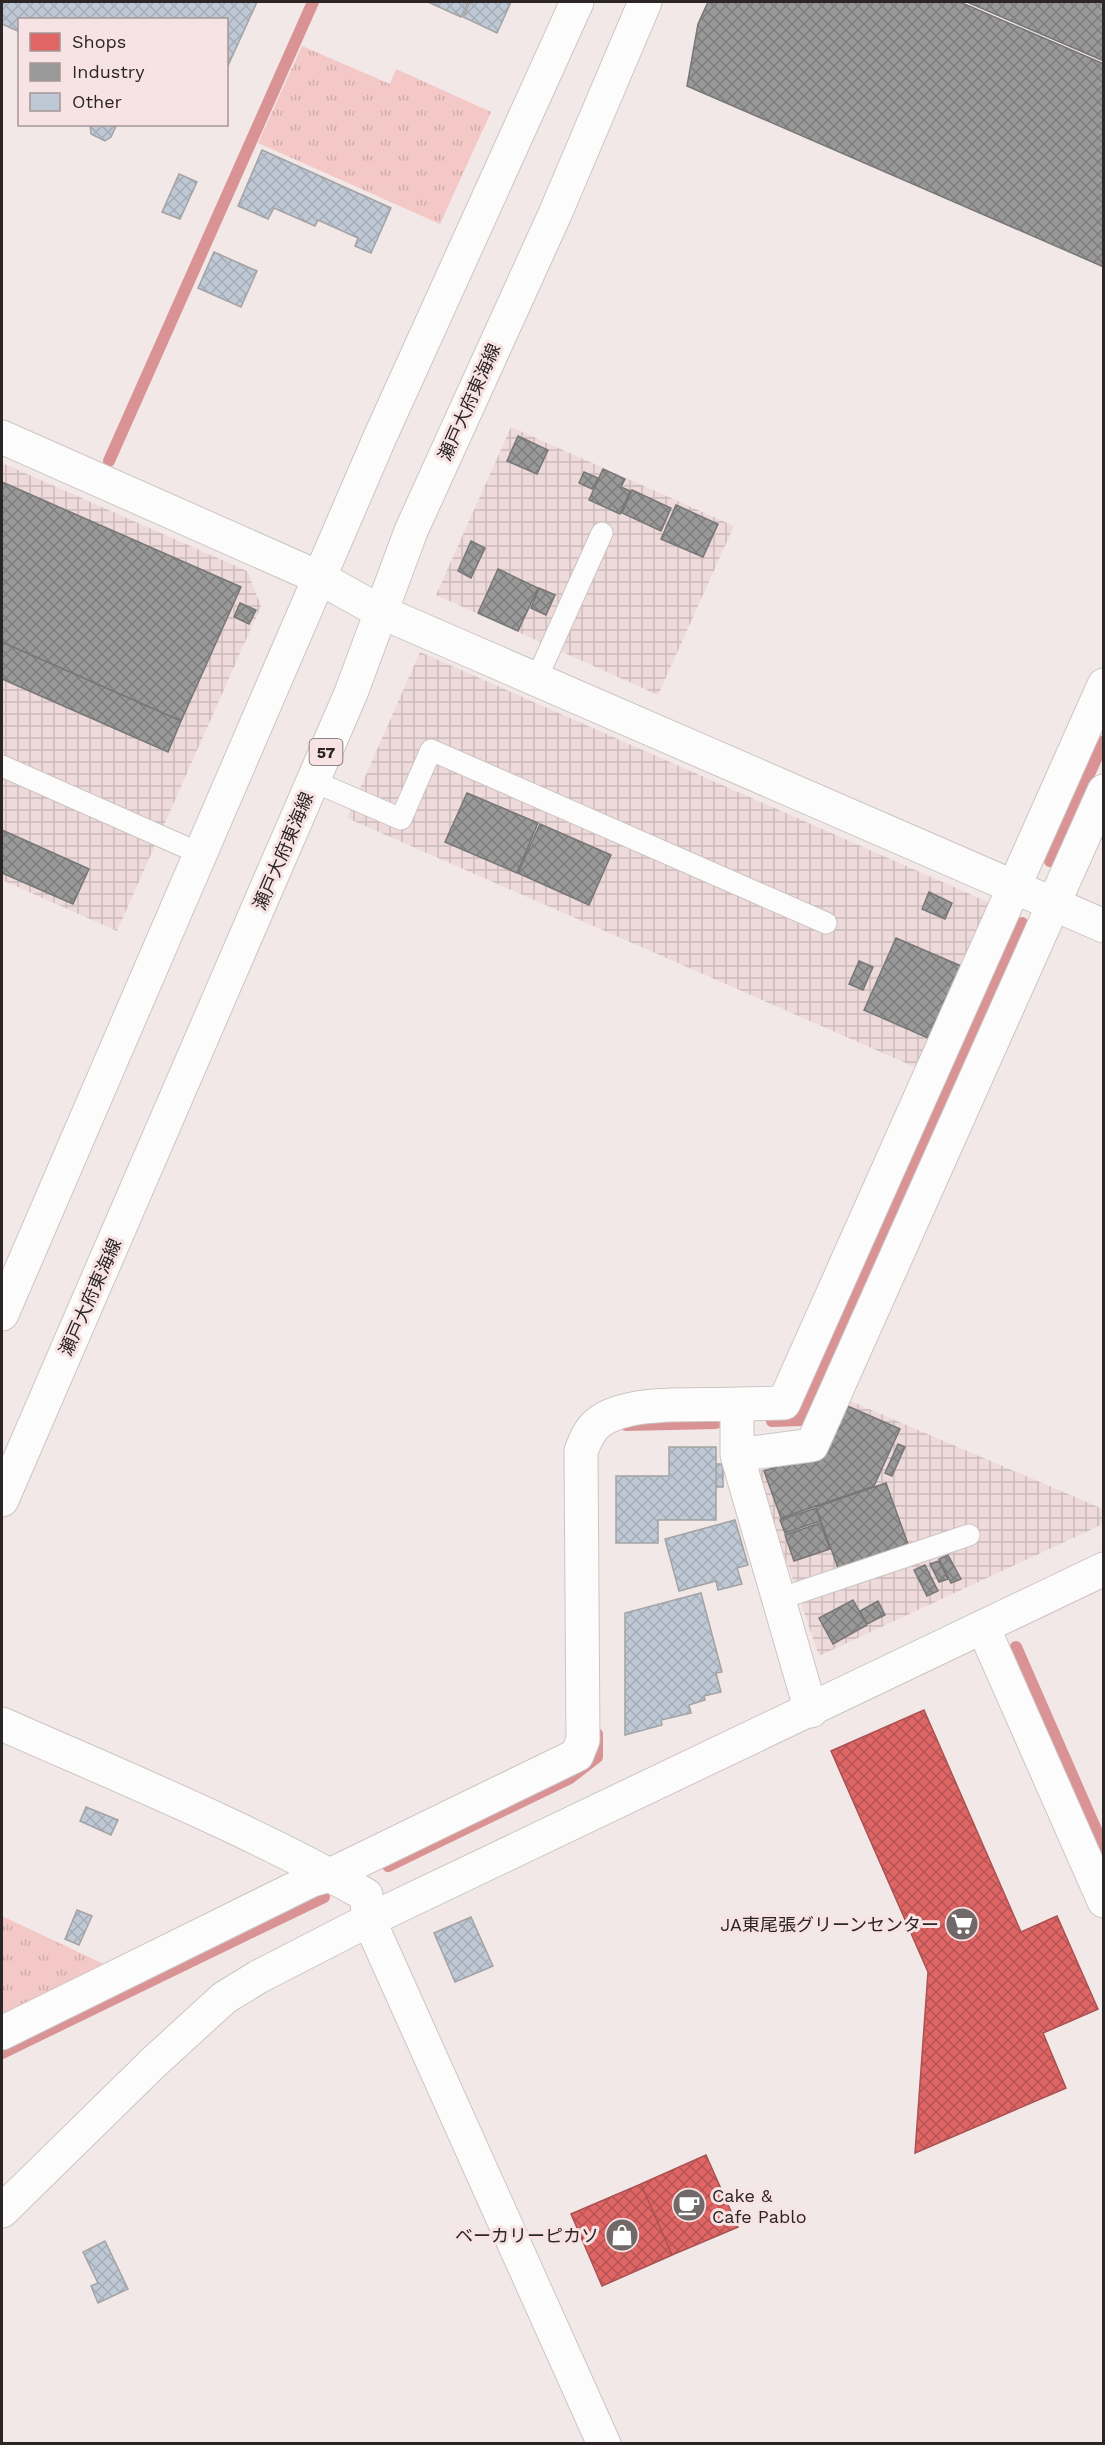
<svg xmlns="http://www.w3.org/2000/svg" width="1105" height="2445" font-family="'Work Sans','Noto Sans JP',sans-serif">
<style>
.industrial{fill:url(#industrial-grid)}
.grass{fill:url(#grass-tufts)}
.shops{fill:url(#shops-cross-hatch);stroke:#aa5252;stroke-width:1.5}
.industry{fill:url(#industry-cross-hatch);stroke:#787676;stroke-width:1.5}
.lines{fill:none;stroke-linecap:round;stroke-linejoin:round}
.stream{stroke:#da9394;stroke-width:12}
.building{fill:url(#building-cross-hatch);stroke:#a4a2a3;stroke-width:1.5}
.service-casing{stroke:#ccc5c4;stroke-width:23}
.minor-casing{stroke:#ccc5c4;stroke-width:35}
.tertiary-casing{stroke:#ccc5c4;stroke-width:35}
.primary-casing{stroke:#ccc5c4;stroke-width:35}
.service{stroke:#fdfcfc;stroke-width:21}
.minor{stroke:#fdfcfc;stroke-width:33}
.tertiary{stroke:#fdfcfc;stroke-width:33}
.primary{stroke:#fdfcfc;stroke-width:33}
.labels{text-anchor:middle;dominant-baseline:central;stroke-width:6;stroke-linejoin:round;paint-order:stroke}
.shield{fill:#f7e3e3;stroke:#695e5e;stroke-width:1.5}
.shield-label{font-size:16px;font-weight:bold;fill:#2c2525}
.street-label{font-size:18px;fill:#2c2525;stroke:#f7e3e3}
.poi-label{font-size:18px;fill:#2c2525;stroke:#f7e3e3;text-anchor:end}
</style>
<defs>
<pattern id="industrial-grid" width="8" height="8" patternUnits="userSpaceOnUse" patternTransform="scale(1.5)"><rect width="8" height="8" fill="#eedada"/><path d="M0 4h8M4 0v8" fill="none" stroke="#cbb"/></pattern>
<pattern id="grass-tufts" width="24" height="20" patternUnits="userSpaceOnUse" patternTransform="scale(1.5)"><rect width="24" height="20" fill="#f4c8c7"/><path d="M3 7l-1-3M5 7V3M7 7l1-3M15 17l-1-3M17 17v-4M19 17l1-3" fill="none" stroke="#d1acab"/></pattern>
<pattern id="shops-cross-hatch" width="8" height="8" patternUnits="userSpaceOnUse" patternTransform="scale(1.5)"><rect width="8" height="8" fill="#e06666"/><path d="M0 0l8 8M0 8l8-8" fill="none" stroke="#b65454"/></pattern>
<pattern id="industry-cross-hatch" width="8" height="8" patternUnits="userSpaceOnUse" patternTransform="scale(1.5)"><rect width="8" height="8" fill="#999"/><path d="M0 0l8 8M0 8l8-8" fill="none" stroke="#7d7d7d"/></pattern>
<pattern id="building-cross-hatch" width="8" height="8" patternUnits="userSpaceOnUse" patternTransform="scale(1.5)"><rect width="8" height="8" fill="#bfc8d5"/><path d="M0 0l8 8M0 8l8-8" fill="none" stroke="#a4acb7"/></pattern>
</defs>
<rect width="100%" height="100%" fill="#f2e8e8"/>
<!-- industrial -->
<path class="industrial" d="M511,427L734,526L658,695L436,595Z
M2,463L247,571L261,606L117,931L2,880Z
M420,652L997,906L924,1071L347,818Z
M841,1397L1103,1509V1524L819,1656L756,1472L818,1449Z"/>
<!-- grass -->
<path class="grass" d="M302,46L390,84L396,69L491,112L440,224L258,143Z
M2,1916L110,1967L2,2020Z"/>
<!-- shops -->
<path class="shops" d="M924,1710L1021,1932L1057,1916L1098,2009L1043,2033L1066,2088L915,2153L928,1972L831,1751Z
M706,2155L738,2227L672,2255L641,2184Z
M641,2184L672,2255L602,2286L571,2214Z"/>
<!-- industry -->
<path class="industry" d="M708,2H960L1104,64V267L687,86L698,24Z
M967,2H1104V61Z
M518,436L548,450L537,474L507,461Z
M603,469L625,479L621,487L630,491L620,514L589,500Z
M584,472L598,478L592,489L579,483Z
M2,482L241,587L181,721L2,642Z
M632,490L671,508L661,531L622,513Z
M676,505L718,524L703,557L661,539Z
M471,541L485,548L471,578L458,571Z
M498,569L538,588L518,631L478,613Z
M539,588L555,595L546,615L531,608Z
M240,603L256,610L249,624L234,617Z
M2,642L181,721L168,752L2,679Z
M467,793L538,823L517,873L445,842Z
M540,824L611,855L589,905L518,873Z
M2,830L89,869L73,904L2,873Z
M929,892L952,903L945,919L922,909Z
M896,938L961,966L928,1038L864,1010Z
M859,961L873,967L863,990L849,984Z
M843,1404L900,1429L874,1486L781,1518L764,1471L822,1451Z
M898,1444L905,1447L892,1476L885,1473Z
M886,1483L908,1544L838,1568L816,1507Z
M816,1508L820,1521L785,1533L780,1520Z
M820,1523L830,1549L794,1561L785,1535Z
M948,1555L961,1579L951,1583L939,1559Z
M939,1561L948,1579L939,1582L930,1564Z
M925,1565L938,1591L927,1596L914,1570Z
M853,1600L867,1625L833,1644L819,1618Z
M878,1601L885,1615L867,1624L860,1611Z"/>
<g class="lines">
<!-- stream -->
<path class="stream" d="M109,461L313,2
M1050,861L1104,741
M772,1421L800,1420L1022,923
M626,1425L716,1423
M1016,1647L1104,1848
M388,1866L570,1778L597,1757V1734
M2,2053L324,1897"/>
</g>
<!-- building -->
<path class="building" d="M2,2H257L226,70V20H20V32L2,24Z
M428,2H468L461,17Z
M470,2H511L497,33L463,17Z
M90,124H117L111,137L105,141L91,134Z
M262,150L391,208L371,253L355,246L358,238L318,220L315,226L274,208L268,219L238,206Z
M179,174L197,182L180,219L162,212Z
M214,252L257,271L241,307L198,288Z
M669,1447H716V1520H658V1543H616V1476H669Z
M716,1464H723V1487H716Z
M735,1520L748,1565L737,1568L742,1584L718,1590L716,1581L679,1591L665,1539Z
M701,1593L722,1672L716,1673L721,1692L704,1696L705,1700L689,1705L691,1713L661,1720L662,1725L625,1735V1613Z
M86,1807L118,1820L111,1835L80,1821Z
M77,1910L92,1916L79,1945L65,1939Z
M471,1917L493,1966L455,1982L434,1933Z
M105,2241L128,2289L98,2303L91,2286L98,2283L83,2252Z"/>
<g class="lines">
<!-- service casing -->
<g class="service-casing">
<path id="service" d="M536,680L602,533
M2,766L201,854
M313,781L401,819L431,750L826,923
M779,1599L969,1535"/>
</g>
<!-- minor casing -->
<g class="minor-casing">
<path id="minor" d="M2,437L320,578L381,612
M737,1455L812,1445L1104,791
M983,1627L1104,1901
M811,1711L737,1455V1404L784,1403L1104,685
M2,1724C124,1778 249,1829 366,1895L369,1920L604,2444
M2,2033L312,1880L330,1875L577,1755L583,1740L581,1451C585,1441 589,1430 598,1423C628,1399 699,1406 737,1404"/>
</g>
<!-- tertiary casing -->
<g class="tertiary-casing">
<path id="tertiary" d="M381,612L1104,926
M2,2211L153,2063L224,1998L258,1977L369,1920L1104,1569"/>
</g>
<!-- primary casing -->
<g class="primary-casing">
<path id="primary" d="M2,1314L380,437L577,2
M2,1500L351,693L411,531L555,214L645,2"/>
</g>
<!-- service -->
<use href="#service" class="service"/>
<!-- minor -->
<use href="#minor" class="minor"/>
<!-- tertiary -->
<use href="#tertiary" class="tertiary"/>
<!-- primary -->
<use href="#primary" class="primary"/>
</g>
<!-- icons -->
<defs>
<g id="supermarket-disc" transform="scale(1.725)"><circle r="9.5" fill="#716969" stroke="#f7e3e3"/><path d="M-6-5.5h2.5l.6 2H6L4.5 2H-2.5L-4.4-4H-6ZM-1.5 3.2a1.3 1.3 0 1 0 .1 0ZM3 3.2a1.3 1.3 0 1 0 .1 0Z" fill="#fff"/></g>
<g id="cafe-disc" transform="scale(1.725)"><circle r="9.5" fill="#716969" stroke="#f7e3e3"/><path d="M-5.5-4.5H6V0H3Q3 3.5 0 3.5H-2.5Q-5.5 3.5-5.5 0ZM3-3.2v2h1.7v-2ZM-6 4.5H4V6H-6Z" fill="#fff"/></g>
<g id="shop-disc" transform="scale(1.725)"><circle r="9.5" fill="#716969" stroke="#f7e3e3"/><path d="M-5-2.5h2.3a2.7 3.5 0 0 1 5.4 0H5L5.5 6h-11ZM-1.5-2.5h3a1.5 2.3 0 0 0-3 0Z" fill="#fff"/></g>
</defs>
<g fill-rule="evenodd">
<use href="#supermarket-disc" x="962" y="1924"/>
<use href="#cafe-disc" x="689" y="2205"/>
<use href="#shop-disc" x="622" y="2235"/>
</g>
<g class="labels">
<!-- shield labels -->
<rect class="shield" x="309.5" y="739" width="33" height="26" rx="4.5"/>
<g class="shield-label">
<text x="326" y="752">57</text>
</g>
<!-- street labels -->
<g class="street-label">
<text transform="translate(469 402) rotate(-66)">瀬戸大府東海線</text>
<text transform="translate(283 851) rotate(-67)">瀬戸大府東海線</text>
<text transform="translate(90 1297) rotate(-66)">瀬戸大府東海線</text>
</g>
<!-- poi labels -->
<g class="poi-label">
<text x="939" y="1924">JA東尾張グリーンセンター</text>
<text x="712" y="2195" text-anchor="start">Cake &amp;<tspan x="712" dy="21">Cafe Pablo</tspan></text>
<text x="599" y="2235">ベーカリーピカソ</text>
</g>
</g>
<!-- border -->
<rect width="1105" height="2445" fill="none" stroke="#2c2525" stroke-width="6"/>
<!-- legend -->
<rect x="18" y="18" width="210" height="108" fill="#f7e3e3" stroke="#a69797" stroke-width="1.5"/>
<rect x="30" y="33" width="30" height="18" fill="#e06666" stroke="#a69797" stroke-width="1.5"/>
<text x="72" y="48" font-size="18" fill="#2c2525">Shops</text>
<rect x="30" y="63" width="30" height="18" fill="#999999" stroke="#a69797" stroke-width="1.5"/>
<text x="72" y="78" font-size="18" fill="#2c2525">Industry</text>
<rect x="30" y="93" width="30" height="18" fill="#bfc8d5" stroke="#a69797" stroke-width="1.5"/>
<text x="72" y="108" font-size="18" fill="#2c2525">Other</text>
</svg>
